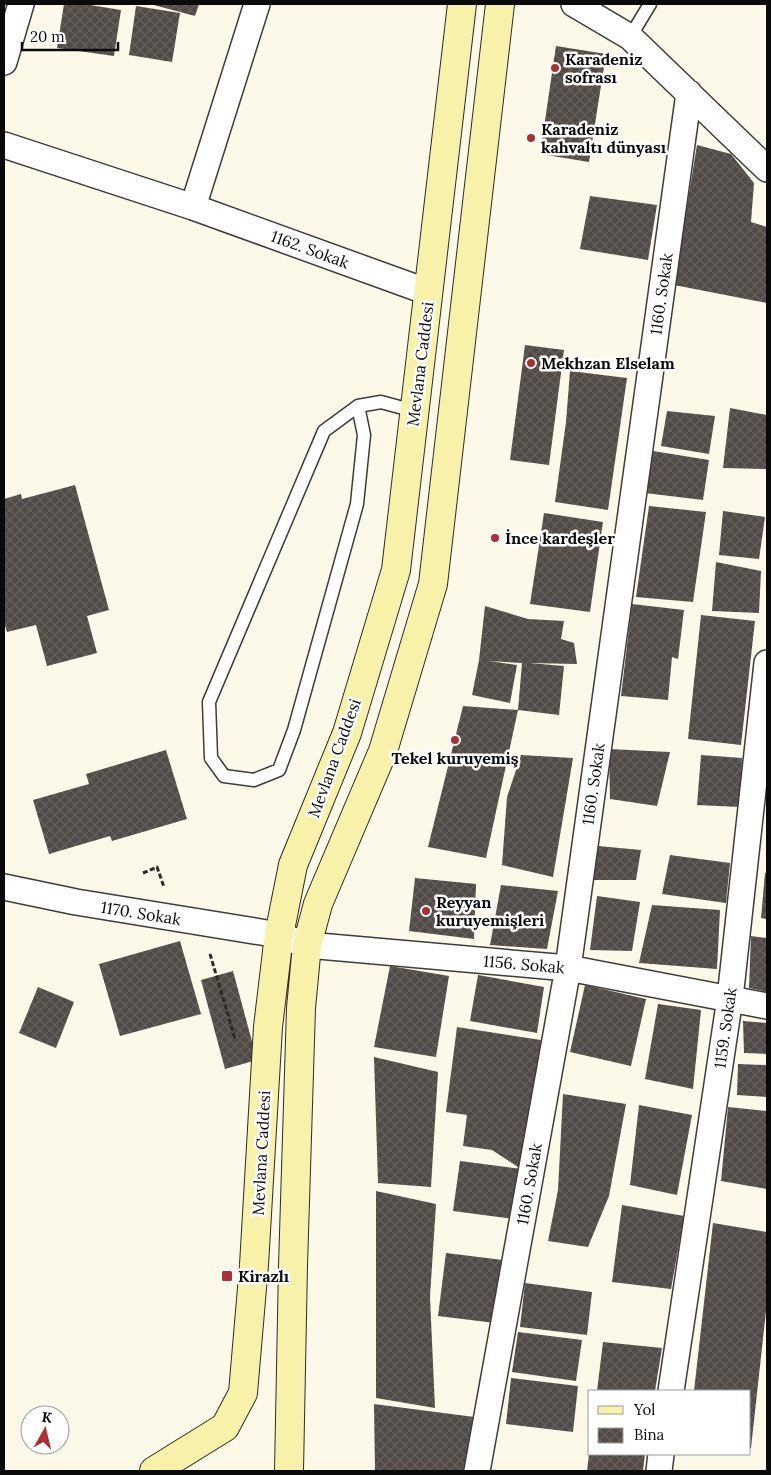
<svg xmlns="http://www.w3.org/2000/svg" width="771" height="1475" font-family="Lora,serif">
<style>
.building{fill:url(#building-cross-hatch)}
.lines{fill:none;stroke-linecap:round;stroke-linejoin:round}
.lane-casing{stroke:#3d3d3d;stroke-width:15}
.street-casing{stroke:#3d3d3d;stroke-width:28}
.secondary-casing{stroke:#2c2c2c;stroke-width:30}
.path{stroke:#2c2c2c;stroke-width:3;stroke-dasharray:5 2.5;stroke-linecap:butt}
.lane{stroke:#fff;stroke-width:12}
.street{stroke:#fff;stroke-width:25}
.secondary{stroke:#f8f1a9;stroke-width:28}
.poi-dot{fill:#ac2f33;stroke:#fff;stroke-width:2}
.labels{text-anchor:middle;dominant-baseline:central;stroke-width:5;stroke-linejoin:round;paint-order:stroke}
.poi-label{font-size:16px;font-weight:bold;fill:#0a0a0a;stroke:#fff;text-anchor:start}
.street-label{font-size:16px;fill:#0a0a0a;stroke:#fff}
</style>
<defs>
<pattern id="building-cross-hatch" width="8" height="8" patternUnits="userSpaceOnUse" patternTransform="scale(1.25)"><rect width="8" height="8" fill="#514b47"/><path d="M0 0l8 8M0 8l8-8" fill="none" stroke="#65605d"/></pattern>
</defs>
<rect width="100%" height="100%" fill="#fdf9e8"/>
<!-- building -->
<path class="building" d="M64,4H84L121,10L114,56L57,48Z
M150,4H199L195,16Z
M136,6L180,13L172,62L129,55Z
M556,46L606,54L589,162L540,154Z
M697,145L731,154L754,183L751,222L767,227V303L674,285Z
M590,196L657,205L648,260L580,249Z
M525,345L564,350L549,465L510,460Z
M570,371L627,378L608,510L555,502L566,422Z
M730,408L767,415V469L723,468Z
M667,411L715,416L709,454L661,446Z
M653,451L709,460L703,500L645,493Z
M75,485L109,610L87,616L97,653L47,666L36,625L7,632L4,622V499L21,494L22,499Z
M649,506L706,512L693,602L636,597Z
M723,511L765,517L759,559L719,555Z
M544,513L603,522L590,612L530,604Z
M716,562L761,571L759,613L712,611Z
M632,604L684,610L678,659L672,657L668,700L621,696Z
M485,606L528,619L564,621L561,639L574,643L577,664L529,663L564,666L559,715L518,710L486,858L428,847L463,706L518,710L522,663L489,661L517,665L510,703L472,695L479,660Z
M701,615L755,621L741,745L688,739Z
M609,749L670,752L657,806L610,799Z
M166,750L187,819L112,841L110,836L49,854L33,800L89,784L86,774Z
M521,755L573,758L553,877L502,865L507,797Z
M701,755L742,758L740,807L697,805Z
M598,846L641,850L636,880H585Z
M670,855L730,863L726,903L662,894Z
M765,873H767V919L761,918Z
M415,878L476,884L474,939L409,931Z
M501,885L558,891L547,949L490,945Z
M597,896L640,902L632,951L590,950Z
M652,905L720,910L717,969L639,963Z
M751,936L767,938V992L749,988Z
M180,941L201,1014L120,1036L99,964Z
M390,966L449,976L436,1057L374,1047Z
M233,971L257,1060L225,1069L201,980Z
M478,975L544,987L537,1033L470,1021Z
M585,985L646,999L631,1066L570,1052Z
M38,987L74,1002L56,1048L19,1033Z
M658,1004L701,1010L693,1089L645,1079Z
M743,1021L767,1023V1054L744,1053Z
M457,1027L541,1040L514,1219L453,1211L460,1161L521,1169L492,1150L463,1146L467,1115L446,1112Z
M374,1057L438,1072L431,1187L378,1183Z
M738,1064L767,1065V1097L737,1095Z
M563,1094L626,1104L609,1196L588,1247L548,1241L558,1190Z
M639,1105L692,1115L677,1195L630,1185Z
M728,1107L767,1111V1189L721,1181Z
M376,1191L436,1204L430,1297L435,1408L376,1398Z
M622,1205L684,1216L671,1289L612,1282Z
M713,1223L767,1232V1302L751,1448H750V1391H694Z
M446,1253L503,1260L495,1323L438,1316Z
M525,1283L592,1292L587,1335L520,1327Z
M518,1332L582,1340L576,1381L512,1372Z
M603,1342L662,1348L655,1391H597Z
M511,1378L578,1386L573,1432L506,1424Z
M374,1404L482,1418L474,1471H375Z
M589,1454H645L643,1471H587Z"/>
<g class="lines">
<!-- lane casing -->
<g class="lane-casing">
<path id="lane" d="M630,37L650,4
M358,406L364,435L357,504L294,730L279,770L254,780L224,776L211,758L209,702L324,431L358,406L381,402L414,411"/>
</g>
<!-- street casing -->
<g class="street-casing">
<path id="street" d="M574,4L630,37L767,169
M4,62L21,4
M4,145L193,207L257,4
M193,207L428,292
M4,887L76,902L279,935L307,945L568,968L767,1006
M671,1391L730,998L767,663
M477,1471L568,968L689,93
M659,1471L661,1454"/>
</g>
<!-- secondary casing -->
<g class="secondary-casing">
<path id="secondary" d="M154,1471L225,1427L243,1393L254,1265L268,1027L279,935L293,865L347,733L396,570L462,4
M289,1471L293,1266L301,1008L307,945L318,904L383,751L433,584L500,4"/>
</g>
<!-- path -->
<path class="path" d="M143,873L157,867L164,887
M210,954L235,1039"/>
<!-- lane -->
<use href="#lane" class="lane"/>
<!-- street -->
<use href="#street" class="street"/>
<!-- secondary -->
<use href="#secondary" class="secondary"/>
</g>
<!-- markers -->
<g class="poi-dot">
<circle cx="555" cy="68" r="5"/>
<circle cx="531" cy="138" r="5"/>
<circle cx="531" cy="363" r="5"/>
<circle cx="495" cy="538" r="5"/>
<circle cx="455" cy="740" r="5"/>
<circle cx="426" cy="911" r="5"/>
<rect x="221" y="1270" width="12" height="12" rx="2.5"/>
</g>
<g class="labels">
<!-- poi labels -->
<g class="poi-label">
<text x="565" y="59">Karadeniz<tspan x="565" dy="18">sofrası</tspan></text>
<text x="541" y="129">Karadeniz<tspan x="541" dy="18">kahvaltı dünyası</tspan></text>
<text x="541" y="363">Mekhzan Elselam</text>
<text x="505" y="538">İnce kardeşler</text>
<text x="455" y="758" text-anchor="middle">Tekel kuruyemiş</text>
<text x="436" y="902">Reyyan<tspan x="436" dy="18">kuruyemişleri</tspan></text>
<text x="238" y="1276">Kirazlı</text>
</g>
<!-- street labels -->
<g class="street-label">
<text transform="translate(310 249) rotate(20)">1162. Sokak</text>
<text transform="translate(661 294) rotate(-82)">1160. Sokak</text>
<text transform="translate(420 364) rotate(-83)">Mevlana Caddesi</text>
<text transform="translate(334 758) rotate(-70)">Mevlana Caddesi</text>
<text transform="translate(593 784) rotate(-82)">1160. Sokak</text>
<text transform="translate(141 913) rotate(9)">1170. Sokak</text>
<text transform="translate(524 964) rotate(5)">1156. Sokak</text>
<text transform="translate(725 1028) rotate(-82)">1159. Sokak</text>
<text transform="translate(261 1153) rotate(-87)">Mevlana Caddesi</text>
<text transform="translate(529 1184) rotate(-80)">1160. Sokak</text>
</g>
</g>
<!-- border -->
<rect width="771" height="1475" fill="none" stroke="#0a0a0a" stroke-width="10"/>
<!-- legend -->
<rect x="588" y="1390" width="162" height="65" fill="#ffffff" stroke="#9d9d9d"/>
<rect x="598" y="1406" width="25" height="8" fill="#f8f1a9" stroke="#9d9d9d"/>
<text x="634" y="1415" font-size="15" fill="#0a0a0a">Yol</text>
<rect x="598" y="1428" width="25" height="15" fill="url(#building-cross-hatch)" stroke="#9d9d9d"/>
<text x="634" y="1440" font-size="15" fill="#0a0a0a">Bina</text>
<!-- north arrow -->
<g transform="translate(45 1430) rotate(8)"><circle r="24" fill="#ffffff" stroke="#9d9d9d"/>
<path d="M0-4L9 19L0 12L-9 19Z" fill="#ac2f33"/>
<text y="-8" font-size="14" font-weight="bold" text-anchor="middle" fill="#0a0a0a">K</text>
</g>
<!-- scale -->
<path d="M22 42v8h96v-8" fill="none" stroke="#0a0a0a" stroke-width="2.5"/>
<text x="30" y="42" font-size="15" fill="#0a0a0a" stroke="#ffffff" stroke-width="4" paint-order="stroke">20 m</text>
</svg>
